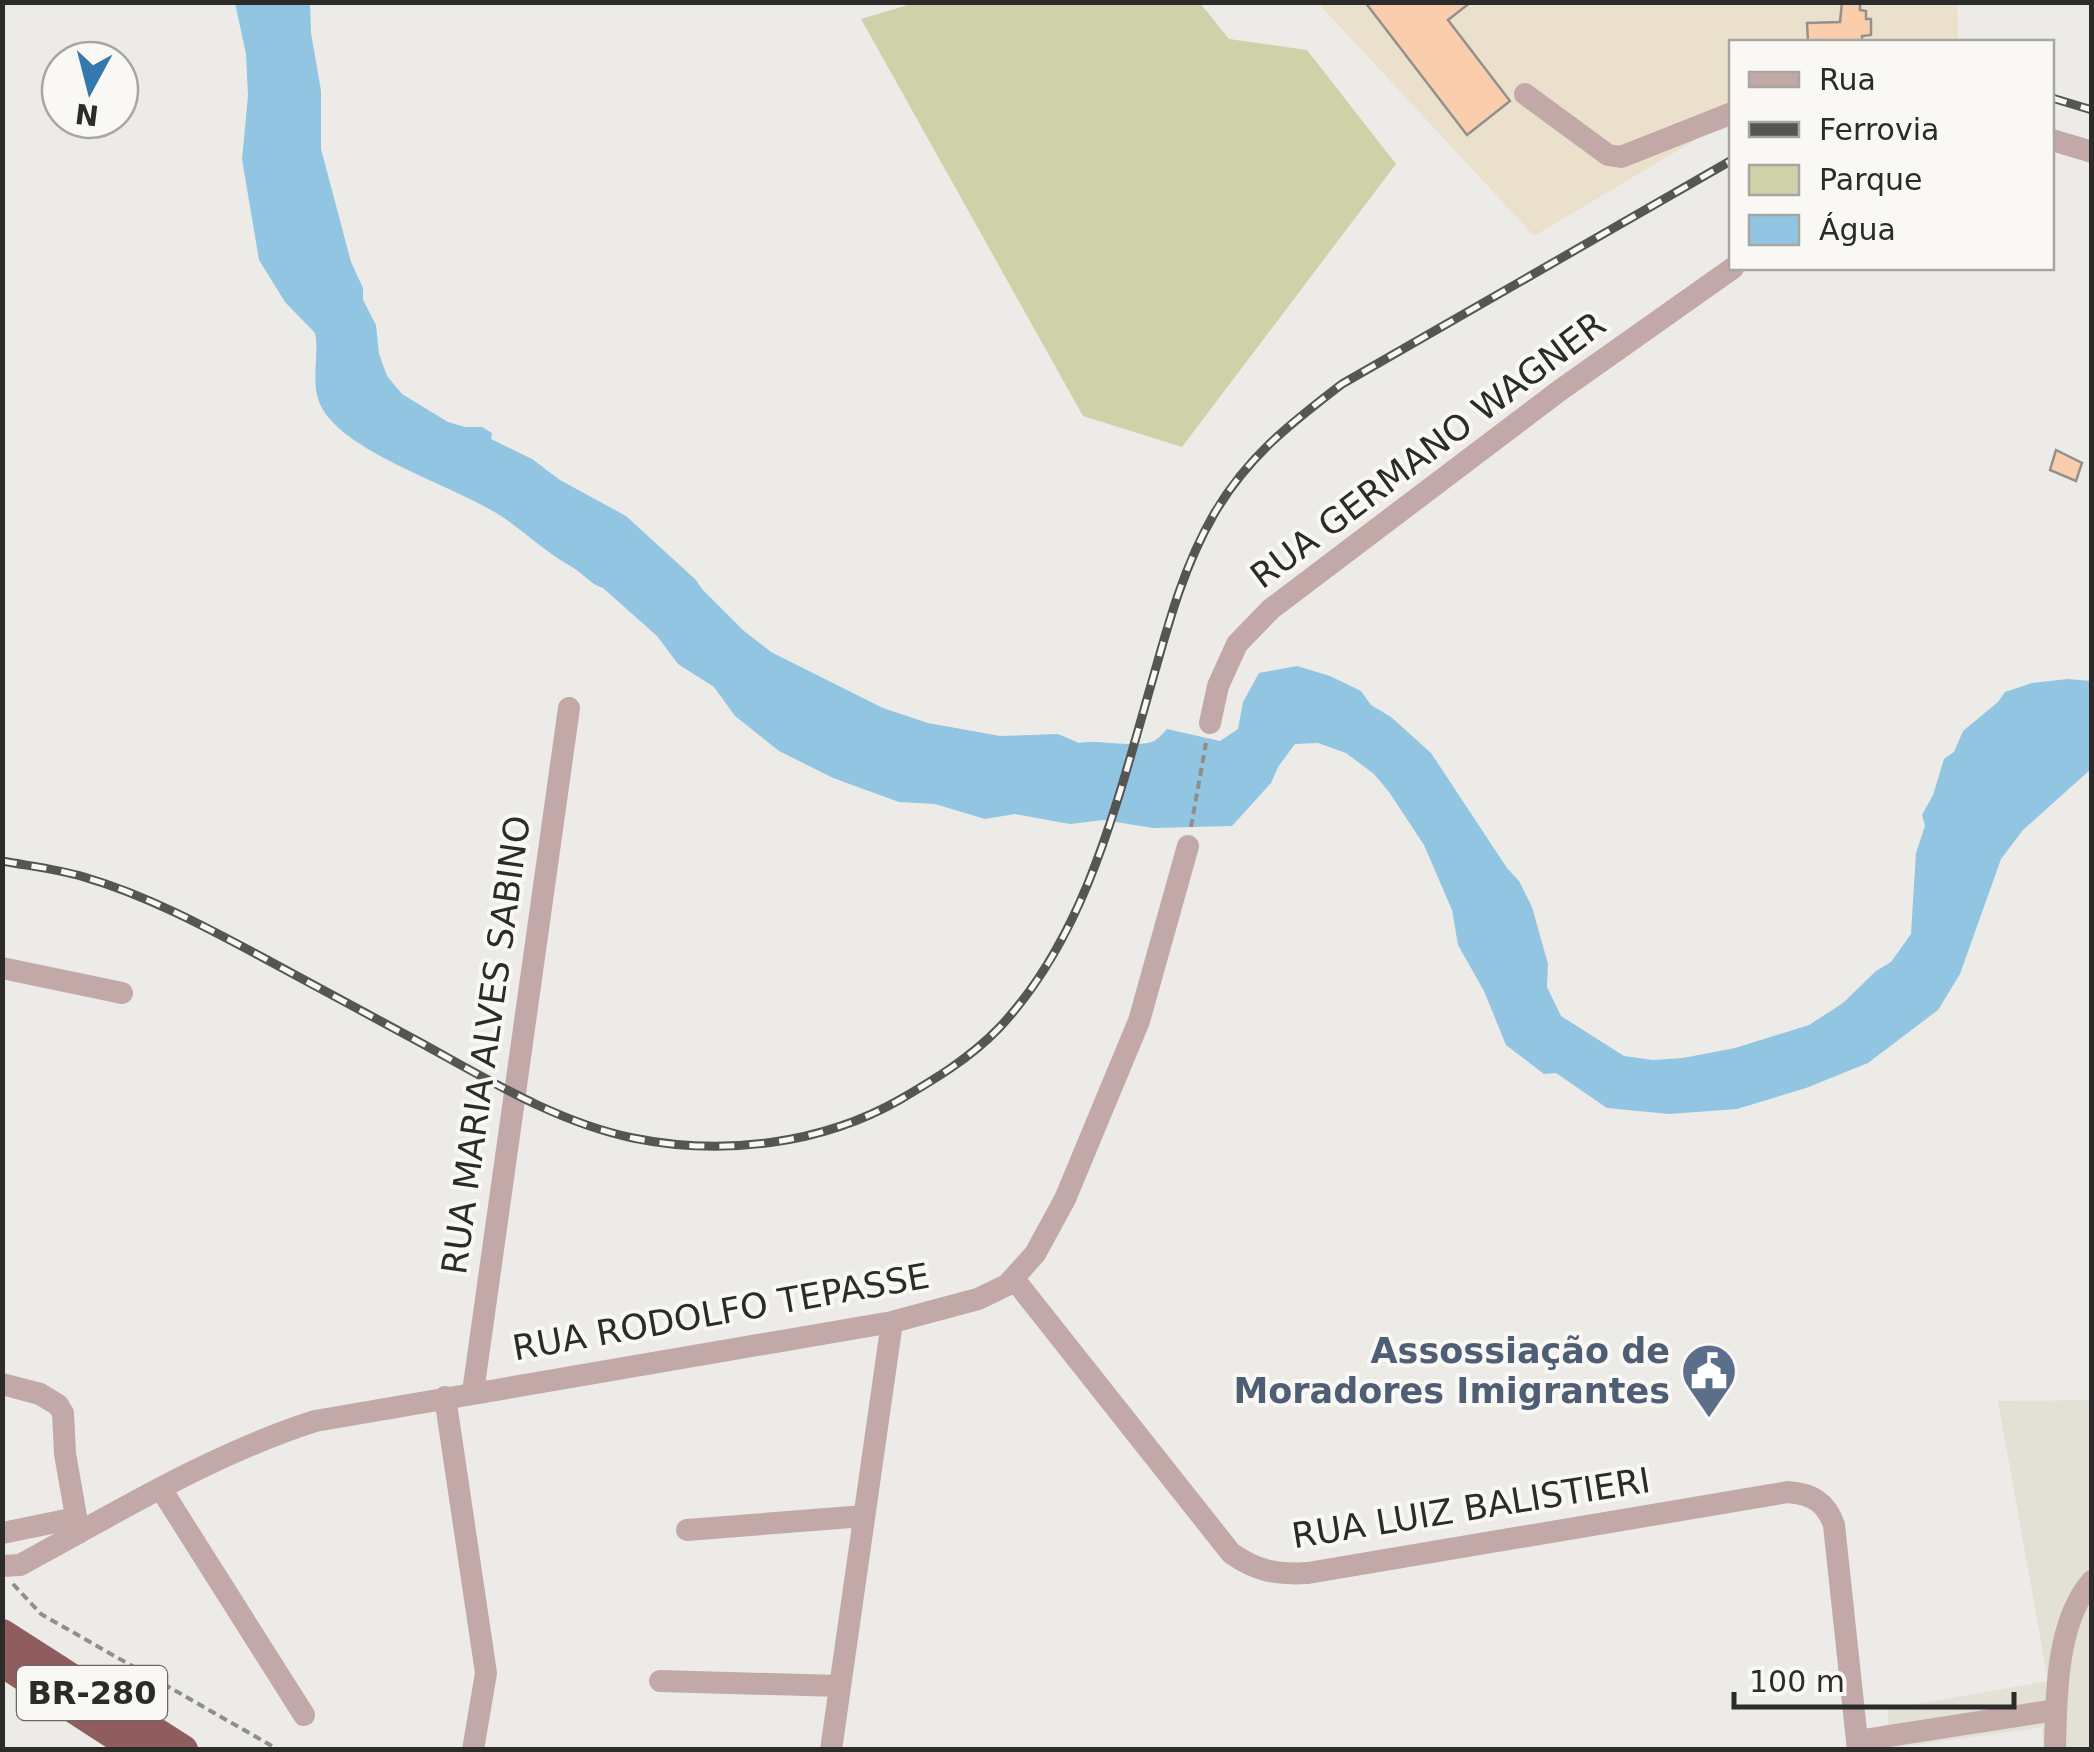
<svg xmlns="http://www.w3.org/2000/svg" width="2094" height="1752" font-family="'DejaVu Sans',sans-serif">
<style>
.built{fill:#e3e0d5}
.industrial{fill:#eae0cb}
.green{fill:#cfd2a8}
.water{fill:#92c5e1}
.building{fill:#facdad;stroke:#94908e;stroke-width:2.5}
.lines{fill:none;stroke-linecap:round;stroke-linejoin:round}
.path{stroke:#8f8e8b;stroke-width:4;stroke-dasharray:8 5;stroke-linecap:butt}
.minor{stroke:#c2a9a8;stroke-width:22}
.highway{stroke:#8f5d5d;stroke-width:30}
.rail-casing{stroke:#555552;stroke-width:9}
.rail{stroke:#f9f8f4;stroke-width:5;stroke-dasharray:15;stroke-linecap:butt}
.labels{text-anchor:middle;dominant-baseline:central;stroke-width:8;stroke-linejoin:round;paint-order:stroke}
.shield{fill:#f9f8f4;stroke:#696866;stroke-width:2.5}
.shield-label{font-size:32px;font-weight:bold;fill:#2b2b29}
.street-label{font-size:35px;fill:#2b2b29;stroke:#f9f8f4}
.service-label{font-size:35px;font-weight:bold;fill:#4e5e75;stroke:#f9f8f4;text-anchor:end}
</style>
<rect width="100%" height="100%" fill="#ecebe7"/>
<!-- built -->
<path class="built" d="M2091,1400V1749H2043L2042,1727L1888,1749V1709L2048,1681L1998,1401Z"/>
<!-- industrial -->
<path class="industrial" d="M1318,3H1957L1958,42H1732L1731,127L1702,136L1534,236Z"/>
<!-- green -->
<path class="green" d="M918,2L1200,3L1229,39L1307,50L1396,164L1182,447L1083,416L861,19Z"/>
<!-- water -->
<path class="water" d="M235,3H310L311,33L321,91V149L351,262L363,288V300L376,325L379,354L387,376L402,394L448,422L465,427H482L492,433L491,439L532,459L560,480L626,516L696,580L702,589L744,631L771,652L883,708L928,723L1000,736L1058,734L1079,743C1099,739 1136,749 1154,741C1159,738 1163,733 1167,729L1220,741L1238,729L1243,702L1259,673L1297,666L1330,676L1361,691L1371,705L1391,717L1431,753L1507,868L1519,881L1532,907L1548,964L1547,987L1561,1016L1624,1056L1653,1060L1683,1058L1735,1048L1809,1025L1843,1003L1876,971L1891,962L1911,934L1916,853L1925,826L1922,815L1933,795L1944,759L1954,752L1963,731L1998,702L2005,692L2032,683L2068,679L2091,681V769L2023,830L2001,859L1960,974L1938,1010L1868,1063L1806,1088L1737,1109L1669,1114L1607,1108L1556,1073L1544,1074L1506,1045L1484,991L1458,945L1452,910L1424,845L1389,792L1374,774L1346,753L1318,743L1295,744L1278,767L1271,783L1232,826L1153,828L1104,820L1070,824L1015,814L985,819L935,804L899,802L833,778L779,751L735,716L714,687L678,664L657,636L603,588C590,584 584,574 572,567C548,554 527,534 504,518C457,486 348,455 322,408C309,385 320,356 315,333L285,302L259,260L242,159L248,96L246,54Z"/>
<!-- building -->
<path class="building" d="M1365,2H1471L1448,20L1510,101L1467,135Z
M1842,2H1860V10L1866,11V19H1871V35L1862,36V42H1808L1807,23L1840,22Z
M2056,450L2082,463L2076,481L2050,470Z"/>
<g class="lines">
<!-- path -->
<path class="path" d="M1191,827L1206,743
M13,1584L41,1614L279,1750"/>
<!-- minor -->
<path class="minor" d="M1525,94L1608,155L1621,157L1732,113
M2052,140L2092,152
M1210,723L1218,686L1237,644L1271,609L1559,391L1733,268
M2,968L122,993
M1014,1279L1231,1553C1256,1571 1277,1575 1308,1573L1788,1492C1812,1494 1826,1502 1834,1525L1858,1750
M2,1384L40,1394L58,1405L63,1413L65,1454L79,1533
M473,1392L569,708
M445,1397L486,1673L473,1750
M161,1489L304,1715
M687,1530L864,1516
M2,1533L76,1518
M2,1566L20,1565C116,1513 212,1454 315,1421L892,1322L978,1299L1007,1285L1035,1254L1065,1199L1139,1021L1188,846
M660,1681L840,1686
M1857,1741L2056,1710
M831,1750L892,1322
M2055,1750C2056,1698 2056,1621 2092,1581"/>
<!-- highway -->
<path class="highway" d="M2,1634L183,1750
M2,1662L138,1750"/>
<!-- rail casing -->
<g class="rail-casing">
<path id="rail" d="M2052,98L2092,110
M2,861C29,866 58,869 84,877C146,895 204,926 260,956C315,986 369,1015 423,1044C490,1081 557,1122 633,1138C722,1156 821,1145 901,1099C935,1079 970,1058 998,1029C1087,936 1118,798 1153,678C1169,621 1184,566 1214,514C1248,456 1290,424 1342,384L1732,160"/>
</g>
<!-- rail -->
<use href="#rail" class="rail"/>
</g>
<!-- icons -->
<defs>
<g id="civic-pin" transform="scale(2.875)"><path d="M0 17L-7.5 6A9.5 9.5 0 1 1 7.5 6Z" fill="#5c6f8a" stroke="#f9f8f4"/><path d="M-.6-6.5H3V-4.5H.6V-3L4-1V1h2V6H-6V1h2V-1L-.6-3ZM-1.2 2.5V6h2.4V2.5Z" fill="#fff"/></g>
</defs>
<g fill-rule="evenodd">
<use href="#civic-pin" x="1709" y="1371"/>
</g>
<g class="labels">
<!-- shield labels -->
<rect class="shield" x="17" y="1666" width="150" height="54" rx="8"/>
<g class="shield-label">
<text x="92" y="1693">BR-280</text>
</g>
<!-- street labels -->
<g class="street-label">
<text transform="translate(1428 450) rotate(-37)">RUA GERMANO WAGNER</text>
<text transform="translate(486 1045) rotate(-82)">RUA MARIA ALVES SABINO</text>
<text transform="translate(721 1312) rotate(-10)">RUA RODOLFO TEPASSE</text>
<text transform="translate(1471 1508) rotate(-9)">RUA LUIZ BALISTIERI</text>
</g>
<!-- service labels -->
<g class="service-label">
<text x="1670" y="1351">Assossiação de<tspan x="1670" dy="40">Moradores Imigrantes</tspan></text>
</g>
</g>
<!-- border -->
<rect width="2094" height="1752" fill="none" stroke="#2b2b29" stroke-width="10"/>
<!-- legend -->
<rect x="1729" y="40" width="325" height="230" fill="#f9f8f4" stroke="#a7a6a3" stroke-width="2.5"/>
<rect x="1749" y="72" width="50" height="15" fill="#c2a9a8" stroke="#a7a6a3" stroke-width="2.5"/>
<text x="1819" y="90" font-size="30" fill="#2b2b29">Rua</text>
<rect x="1749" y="122" width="50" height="15" fill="#555552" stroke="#a7a6a3" stroke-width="2.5"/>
<text x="1819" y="140" font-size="30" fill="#2b2b29">Ferrovia</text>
<rect x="1749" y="165" width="50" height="30" fill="#cfd2a8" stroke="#a7a6a3" stroke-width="2.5"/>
<text x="1819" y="190" font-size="30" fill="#2b2b29">Parque</text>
<rect x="1749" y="215" width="50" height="30" fill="#92c5e1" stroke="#a7a6a3" stroke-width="2.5"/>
<text x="1819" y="240" font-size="30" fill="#2b2b29">Água</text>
<!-- north arrow -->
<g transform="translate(90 90) rotate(187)"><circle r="48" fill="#f9f8f4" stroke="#a7a6a3" stroke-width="2.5"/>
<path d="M0-8L18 38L0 25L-18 38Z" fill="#3478ad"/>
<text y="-15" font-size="28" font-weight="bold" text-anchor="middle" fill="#2b2b29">N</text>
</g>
<!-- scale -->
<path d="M1734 1692v15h280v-15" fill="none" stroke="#2b2b29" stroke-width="5"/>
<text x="1749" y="1692" font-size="30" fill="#2b2b29" stroke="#f9f8f4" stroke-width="8" paint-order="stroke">100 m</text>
</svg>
